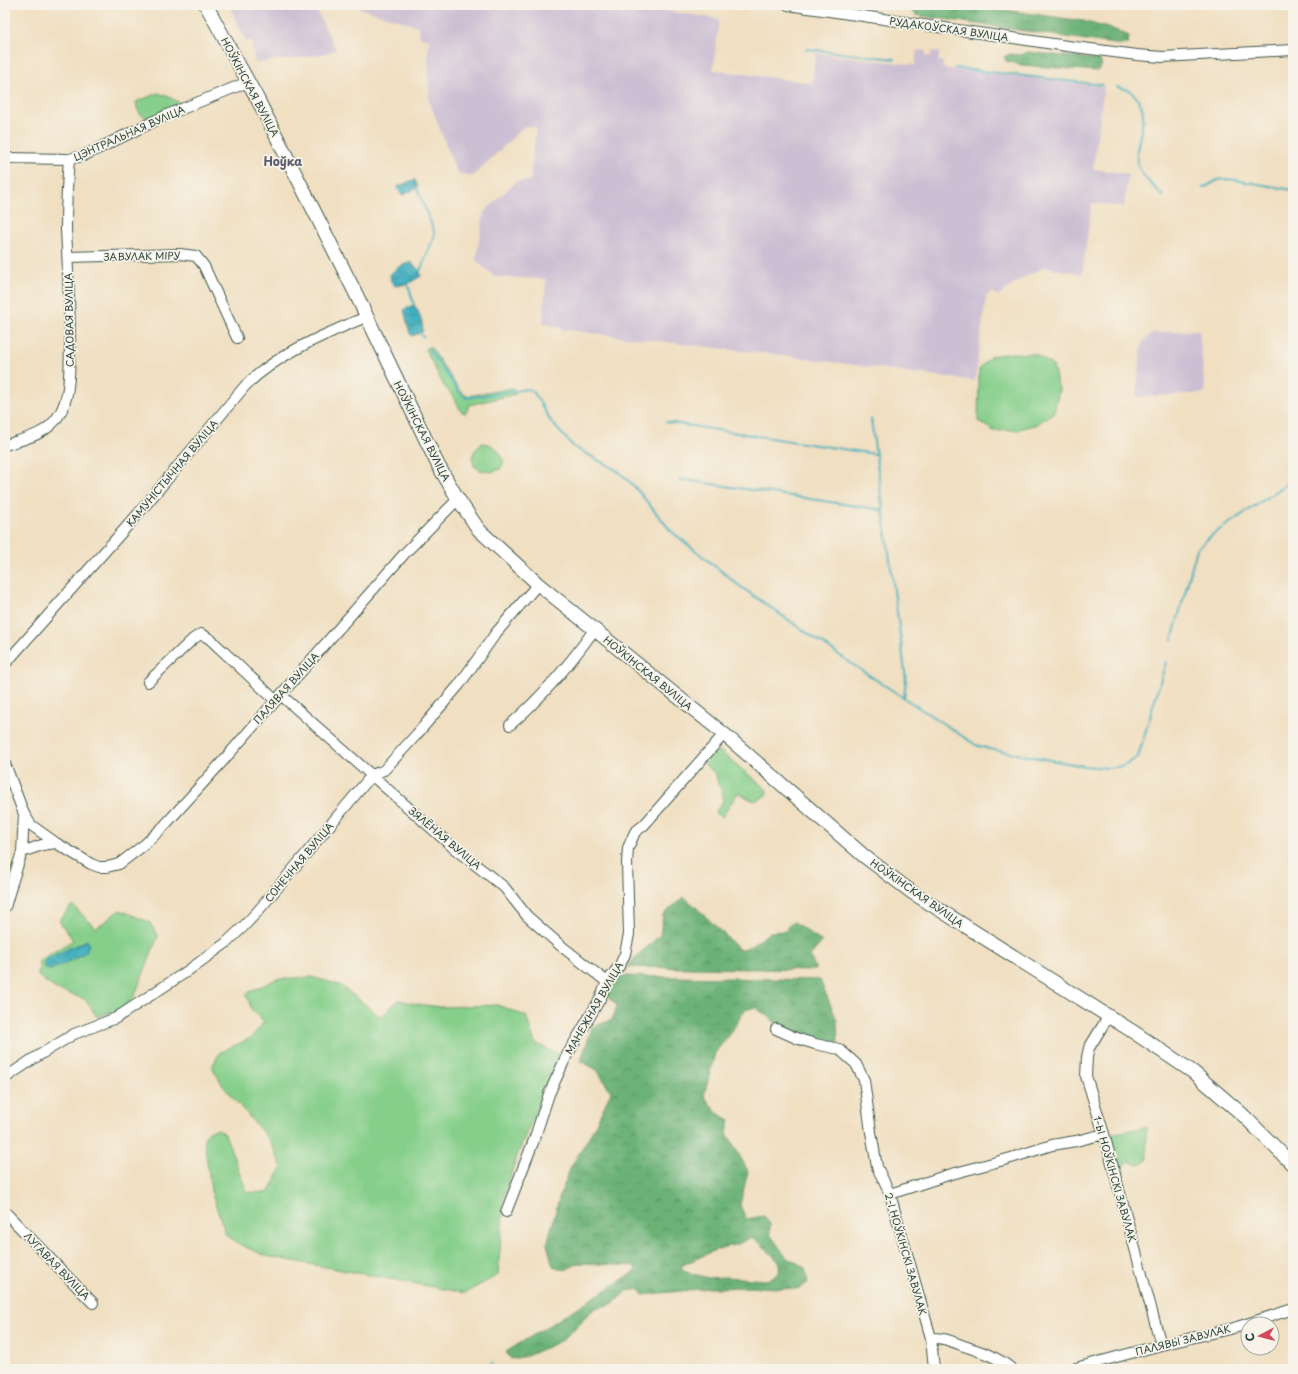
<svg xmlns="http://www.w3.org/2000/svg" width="1298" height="1374" font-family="'Playpen Sans',sans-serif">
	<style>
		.industrial { fill: #ccbed3 }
		.green { fill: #86cf8b; stroke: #528660 }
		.forest { fill: url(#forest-crowns); stroke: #467856; fill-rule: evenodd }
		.water { fill: url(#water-waves); stroke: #307679 }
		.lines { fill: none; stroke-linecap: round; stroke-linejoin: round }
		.stream { stroke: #41afbe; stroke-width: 2 }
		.minor-casing { stroke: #3e5549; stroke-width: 12 }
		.major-casing { stroke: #3e5549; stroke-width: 15 }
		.minor { stroke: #fff; stroke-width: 10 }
		.major { stroke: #fff; stroke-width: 13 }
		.labels { text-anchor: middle; stroke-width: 3.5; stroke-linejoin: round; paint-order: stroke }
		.street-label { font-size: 10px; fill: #1f3d34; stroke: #f7f3e8 }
		.quarter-label { font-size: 12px; font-weight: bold; fill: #5b5d6e; stroke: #f7f3e8 }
	</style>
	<defs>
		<pattern id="forest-crowns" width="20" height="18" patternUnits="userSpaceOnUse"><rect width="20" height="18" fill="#6cb277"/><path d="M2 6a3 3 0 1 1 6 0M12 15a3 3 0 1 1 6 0" fill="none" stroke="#589262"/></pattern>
		<pattern id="water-waves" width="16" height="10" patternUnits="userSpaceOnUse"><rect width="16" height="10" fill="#41afbe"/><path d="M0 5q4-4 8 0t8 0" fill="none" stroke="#36909b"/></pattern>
	</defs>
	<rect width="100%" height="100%" fill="#f7f3e8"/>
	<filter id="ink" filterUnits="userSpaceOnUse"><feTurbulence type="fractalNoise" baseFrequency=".025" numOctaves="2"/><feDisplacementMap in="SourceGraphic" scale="8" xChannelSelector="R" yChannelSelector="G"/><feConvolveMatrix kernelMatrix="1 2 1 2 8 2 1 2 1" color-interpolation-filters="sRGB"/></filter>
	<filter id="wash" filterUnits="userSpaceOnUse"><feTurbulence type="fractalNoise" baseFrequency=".012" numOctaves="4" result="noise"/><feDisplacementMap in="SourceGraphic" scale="16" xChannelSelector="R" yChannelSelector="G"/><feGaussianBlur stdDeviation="0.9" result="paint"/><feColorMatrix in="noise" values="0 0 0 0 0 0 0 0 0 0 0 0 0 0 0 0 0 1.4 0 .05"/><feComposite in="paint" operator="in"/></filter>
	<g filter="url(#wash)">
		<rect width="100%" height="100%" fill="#f0dfc1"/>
		<path class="industrial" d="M229 5H314L336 50 314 56 255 63 252 40 246 42Z
			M350 5H617L619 15 628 7 633 6 719 19 713 70 812 83 816 53 915 65 917 50 926 51 925 56H931L932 51 940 52 938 61 943 62V68L1104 87 1093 169 1128 174 1124 207 1092 203 1082 274 1045 267 1022 278 1001 294 996 295 993 292 986 296 975 381 803 358 566 330 543 323 546 279 495 277 476 260 484 212 517 181H530L536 127 525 126 473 176 457 173 429 101 428 45 431 40 419 36 418 26Z
			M1199 330 1205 393 1136 397 1142 342 1153 333Z"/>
		<path class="green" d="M158 93 167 96 180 103 178 107C163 113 139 129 136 102Z
			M430 346 460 391 467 396 513 388 516 394 469 405 466 413 462 412 451 394 444 386 425 349Z
			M1011 353 1036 354 1053 366 1059 390 1054 412 1037 424 1017 430 994 431 978 421 979 369 991 356Z
			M482 443C496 444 498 450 504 462L500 469 492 472 480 470 474 466 472 457 475 450Z
			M720 751 767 790 766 796 754 801 738 793 722 817 715 813 723 801 722 789 718 785 716 774 705 765 711 754Z
			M72 905 96 928 120 910 149 922 158 936 135 995 126 1007 97 1017 85 999 56 989 38 976 39 961 73 940 59 921Z
			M312 977 340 985 381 1017 398 1000 417 1004 441 1007 497 1005 526 1016 535 1043 564 1057 543 1094 517 1156 504 1196 498 1275 465 1293 266 1256 241 1245 226 1235 211 1191 204 1138 209 1131 218 1129 225 1134 247 1192 268 1193 282 1168 270 1141 223 1086 212 1067 220 1052 251 1038 264 1022 252 1010 246 994 276 979Z
			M1146 1127 1147 1159 1139 1165 1134 1164 1130 1161 1123 1165V1173H1118L1112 1145 1111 1134Z"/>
		<path class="forest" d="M915 5H969L1083 21 1118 31 1129 36 1128 44 1121 45 916 15 912 11V7Z
			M1028 52 1100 60 1102 66 1097 71 1022 65 1006 61 1004 57 1010 54 1019 55Z
			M684 897 696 907 740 950 751 946 770 932 786 931 788 925 794 922 822 942 810 956 816 970 628 967 636 957 660 935 663 915Z
			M620 976 820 980 837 1020 838 1045 785 1030 755 1007 745 1010 733 1029 715 1053 704 1096 717 1113 730 1120 727 1133 748 1171 740 1205 746 1219 764 1216 770 1224V1234L786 1257 805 1267 808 1283 797 1289 758 1287 709 1288 643 1295 639 1289 627 1291 612 1304 595 1308 563 1340 527 1356 511 1359 506 1352 636 1271 635 1266 579 1263 565 1270 553 1266 547 1244 560 1195 571 1167 593 1130 611 1092 597 1070 581 1061 592 1027 612 1020 617 1006 606 994ZM750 1238 759 1242 780 1263 779 1273 767 1280 725 1277 708 1278 683 1271 681 1266 715 1250 738 1244Z"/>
		<path class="water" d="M413 180H415L418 187 417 188 404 195 401 194 398 188 399 186Z
			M411 262 420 271 421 276 408 284 395 286 391 282 390 275C395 268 403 265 411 262Z
			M414 305C419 311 423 322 423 331L420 333 412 336 410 334 404 310 406 308Z
			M87 940 89 944 86 952 76 958 50 970 46 969 43 965 46 959Z"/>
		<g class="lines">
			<path class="stream" d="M806 49 895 59
				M955 68 1102 85
				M1117 87C1127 89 1133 91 1139 101 1151 121 1132 144 1138 165 1142 177 1154 187 1163 196
				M417 188 434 231V237L420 271
				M1203 188 1218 180 1229 179 1293 190
				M408 284 414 305
				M420 333 423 337
				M429 349 459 392 467 398 528 389 533 391 552 423 574 447 618 471 634 486 671 531 741 587 855 666 976 745 989 749 1084 766 1107 768 1124 766 1138 757 1166 662
				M871 419 906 679 904 698
				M666 422 875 454
				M679 479 883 510
				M1172 640 1197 549 1212 535 1293 480
				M484 1369 493 1363"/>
		</g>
	</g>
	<g filter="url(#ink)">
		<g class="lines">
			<defs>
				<path id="minor" d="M788 5 1067 46 1137 55 1162 57 1293 50
					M5 158 69 159 83 156 167 115 248 82
					M68 257 180 254 196 256 204 266 237 338
					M5 445C25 439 48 434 59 415 71 396 69 369 70 347 70 308 68 268 66 229 66 206 67 183 69 159
					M5 664 138 514 245 386C277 354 325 334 366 317
					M148 682 193 639 201 634 210 639 275 700
					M281 695 455 849 504 887 527 916 560 945 607 982
					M510 725C542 697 570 664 594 630
					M5 764 24 814 31 825 56 843 91 864 99 867H107L119 864 144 845 164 826 222 762 405 553 458 499
					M22 852 24 814
					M5 889 12 883 22 852 42 845 56 843
					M5 907 12 883
					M1108 1017 1089 1048 1087 1057 1086 1076 1104 1134 1161 1345
					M776 1029 796 1038 815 1044 839 1049 856 1064 864 1080 871 1132 877 1167 890 1194 931 1338 934 1369
					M5 1078 33 1059 74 1034 116 1018 186 972 226 943 244 926 258 911 372 775 384 770 417 734 459 685 496 633 538 584
					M890 1194 948 1175 1011 1158 1052 1145 1076 1141 1104 1134
					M5 1212 93 1303
					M506 1212 534 1140 549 1094 566 1057 600 999 607 982 620 965 625 954 629 934 627 863 628 848 635 832 644 825 724 734
					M931 1338C943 1337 953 1342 964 1346 982 1352 998 1357 1012 1369
					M1072 1369 1161 1345 1234 1328 1293 1309"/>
				<path id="major" d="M206 5 257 98 355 292 438 465 458 499 479 530 538 584 724 734 864 856 913 893 1132 1031 1193 1072 1243 1115 1293 1165"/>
			</defs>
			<use href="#minor" class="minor-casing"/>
			<use href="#major" class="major-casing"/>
			<use href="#minor" class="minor"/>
			<use href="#major" class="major"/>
		</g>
	</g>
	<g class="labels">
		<g class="street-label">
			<text transform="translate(949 29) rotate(8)" y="4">РУДАКОЎСКАЯ ВУЛІЦА</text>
			<text transform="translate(250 87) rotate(62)" y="4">НОЎКІНСКАЯ ВУЛІЦА</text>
			<text transform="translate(129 133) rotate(-24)" y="4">ЦЭНТРАЛЬНАЯ ВУЛІЦА</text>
			<text transform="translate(142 256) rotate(-1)" y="4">ЗАВУЛАК МІРУ</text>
			<text transform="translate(69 320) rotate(-91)" y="4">САДОВАЯ ВУЛІЦА</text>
			<text transform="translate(422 431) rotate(63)" y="4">НОЎКІНСКАЯ ВУЛІЦА</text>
			<text transform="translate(172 473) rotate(-50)" y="4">КАМУНІСТЫЧНАЯ ВУЛІЦА</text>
			<text transform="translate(648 673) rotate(39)" y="4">НОЎКІНСКАЯ ВУЛІЦА</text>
			<text transform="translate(286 688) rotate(-48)" y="4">ПАЛЯВАЯ ВУЛІЦА</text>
			<text transform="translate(445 838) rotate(40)" y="4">ЗЯЛЁНАЯ ВУЛІЦА</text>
			<text transform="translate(299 862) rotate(-50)" y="4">СОНЕЧНАЯ ВУЛІЦА</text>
			<text transform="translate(917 893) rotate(35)" y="4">НОЎКІНСКАЯ ВУЛІЦА</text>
			<text transform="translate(594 1008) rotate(-60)" y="4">МАНЕЖНАЯ ВУЛІЦА</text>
			<text transform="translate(1115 1179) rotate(74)" y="4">1-Ы НОЎКІНСКІ ЗАВУЛАК</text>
			<text transform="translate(906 1254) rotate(74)" y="4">2-І НОЎКІНСКІ ЗАВУЛАК</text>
			<text transform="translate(57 1266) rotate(46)" y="4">ЛУГАВАЯ ВУЛІЦА</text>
			<text transform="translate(1183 1340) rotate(-14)" y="4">ПАЛЯВЫ ЗАВУЛАК</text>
		</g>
		<g class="quarter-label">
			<text x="283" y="166">Ноўка</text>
		</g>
	</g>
	<rect width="1298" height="1374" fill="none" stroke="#f7f3e8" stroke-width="20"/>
	<g transform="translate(1260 1336) rotate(263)"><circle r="19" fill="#f7f3e8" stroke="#a1aaa0"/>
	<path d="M0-3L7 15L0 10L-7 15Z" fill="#d1495b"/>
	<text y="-6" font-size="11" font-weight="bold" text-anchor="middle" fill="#1f3d34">С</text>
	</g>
</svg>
